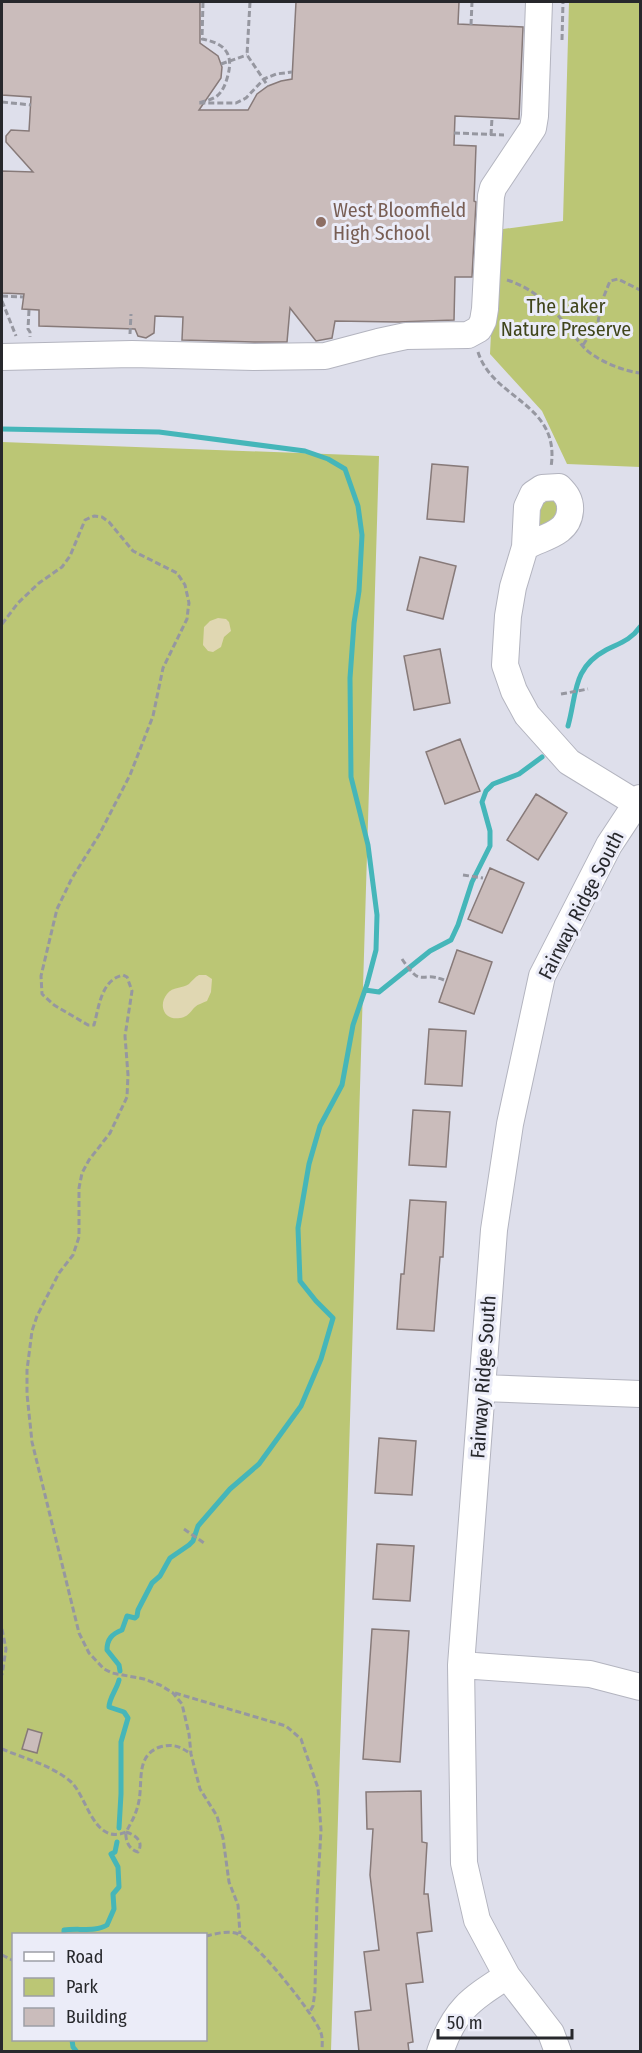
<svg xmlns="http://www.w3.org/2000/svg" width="642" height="2053" font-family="'Fira Sans Condensed',sans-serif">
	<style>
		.green { fill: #bbc675; fill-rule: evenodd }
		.sand { fill: #e0d7b2 }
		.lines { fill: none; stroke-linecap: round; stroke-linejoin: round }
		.stream { stroke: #45b6b9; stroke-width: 5 }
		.building { fill: #cabcbb; stroke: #877a79; stroke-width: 1.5 }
		.minor-casing { stroke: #b3b4bf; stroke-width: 28 }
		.path { stroke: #9697a0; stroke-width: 3; stroke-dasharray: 6 3; stroke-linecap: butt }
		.minor { stroke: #fff; stroke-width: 26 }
		.education-dot { fill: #8d6e63; stroke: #ebecf8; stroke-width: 2 }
		.labels { text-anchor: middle; stroke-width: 6; stroke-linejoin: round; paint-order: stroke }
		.education-label { font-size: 20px; fill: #785e54; stroke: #ebecf8; text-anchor: start }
		.park-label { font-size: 20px; fill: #40451b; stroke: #ebecf8 }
		.street-label { font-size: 20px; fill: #27282c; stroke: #ebecf8 }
	</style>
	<rect width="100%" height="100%" fill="#dedfeb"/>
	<path class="green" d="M569 2H640V467L567 464 542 411 490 354 496 230 563 221Z
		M2 442 379 456 331 2051H2ZM14 1934H206V2040H14Z
		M557 499 563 517 541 526 537 523 538 500Z"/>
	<path class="sand" d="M218 618 226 619 229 622 231 631 224 637 221 647 213 652 208 651 203 645 204 627 210 621Z
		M199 975H206L212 979 211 992 207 1001C203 1003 198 1004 195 1007 190 1012 188 1017 180 1018 164 1021 158 1005 167 994 173 986 182 989 189 984 192 981 195 977 199 975Z"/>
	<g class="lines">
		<path class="stream" d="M2 429 159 432 305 451 328 459 345 469 358 506 362 535 359 591 354 623 350 678 351 777 368 845 377 915 376 950 367 984 353 1025 342 1085 320 1126 309 1164 298 1228 300 1281 316 1301 333 1318 321 1359 301 1406 259 1464 230 1489 198 1526 193 1541 189 1545 170 1558 160 1576 152 1583 138 1610 137 1616 135 1618 127 1616 122 1630C112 1634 107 1639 107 1650L119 1665 120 1671
			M568 726C577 694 572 668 606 650 620 643 631 640 640 627
			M365 990 379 992 430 951 451 940 458 925 472 882 490 846V831L482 802 486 791 493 784 519 774 542 757
			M119 1828 121 1794V1742L128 1718 124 1712 109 1707C109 1698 117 1689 119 1680
			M64 1934V1930C78 1928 96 1932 107 1925L114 1909 113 1894 119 1887 118 1867 111 1854 115 1852 117 1842
			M72 2040 73 2047 77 2052"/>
	</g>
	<path class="building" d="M2 2H200V43L218 56 222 67 221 78 199 110H248L257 94 268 86 281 81 292 79 296 2H459L458 24 523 27 519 119 455 116 454 145 476 146 474 201 476 202 472 277H455L454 320 398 322 335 321 332 338 316 341 290 308 287 342H254L182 340 183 317 155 316 154 333 146 338 138 336 135 329 39 326V310L22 309 24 294 2 293V171L33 172 6 142V136L11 130 29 131 31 97 2 95Z
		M432 464 468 467 464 522 427 519Z
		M420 557 456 566 443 619 407 610Z
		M440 649 450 703 414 710 404 656Z
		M460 739 480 791 445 804 426 752Z
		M536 794 567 813 538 860 507 840Z
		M490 868 524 883 502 933 468 919Z
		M457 950 492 962 474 1014 439 1002Z
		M429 1029 466 1031 462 1086 425 1084Z
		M413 1110 450 1112 446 1167 409 1165Z
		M410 1200 446 1202 443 1257H440L434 1331 397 1329 401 1274H404Z
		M379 1438 416 1441 412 1495 375 1493Z
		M377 1544 414 1546 410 1601 373 1599Z
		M372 1629 409 1631 400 1762 363 1759Z
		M28 1729 42 1733 37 1753 22 1749Z
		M421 1791 422 1842 427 1843 424 1894H428L432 1931 417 1933 423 1982 406 1984 413 2042 408 2043 409 2052H359L355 2012 371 2010 364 1952 379 1950 370 1875 373 1829H367L366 1792Z"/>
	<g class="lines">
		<defs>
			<path id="minor" d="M2 357 132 354 254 357 325 356 378 342 406 336 468 335 479 329 483 321 485 309 491 196 493 188 533 128 535 116 539 2
				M525 547C541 537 568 535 570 511 571 500 566 494 559 487L542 488 533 494 527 507 525 547 513 587 508 616 505 665 514 691 527 715 569 762 636 803
				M482 1388 640 1394
				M461 1665 590 1674 640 1687
				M507 1976 477 1920 464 1863 461 1665 494 1230 510 1124 542 976 609 845 640 798
				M440 2052C455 2009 470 2000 507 1976L551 2033 558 2052"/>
		</defs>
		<use href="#minor" class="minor-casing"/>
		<path class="path" d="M203 2 202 39C223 43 234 52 228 75 226 83 223 91 217 96 212 100 204 101 198 103H236L246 98 264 79 276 74 292 72
			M250 2 247 55 268 86
			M471 25 472 2
			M562 40 563 2
			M221 64 247 55
			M2 102 31 105
			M454 133 504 135
			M491 135 492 118
			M507 280C533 288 552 306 568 328 576 337 583 349 593 355 606 364 625 371 640 373
			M2 296 23 297
			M2 301 16 336
			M29 310 28 329 30 332V337
			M130 334 131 314
			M583 345 598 322 602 301 610 281 618 279 640 290
			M478 352C493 400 561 403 551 467
			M2 624 18 603 39 583 62 567 70 556 85 520 94 516 102 517 109 522 133 551 177 573 185 585 189 603 188 610 187 619 163 668 153 716 130 775 99 835 72 878 57 909 41 976 42 994 54 1005 88 1025H94C99 1007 101 980 123 975L127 977 132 991 125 1036 128 1075 127 1097 110 1133 89 1160 82 1173 79 1188V1237L73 1255 59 1273 37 1316 32 1331 27 1370V1394L32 1442 79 1633 89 1653 104 1669 112 1673 144 1679 160 1685 173 1693 182 1704 189 1734 191 1754 200 1789 217 1816 223 1838 229 1882 238 1905 240 1934
			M561 694 588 689
			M463 875 483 878
			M402 959C423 990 419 970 444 980
			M184 1529 204 1543
			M2 1629 6 1649 2 1675
			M175 1693 286 1726 301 1739 318 1788 321 1830 317 1900 315 1991 313 2006 309 2013
			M2 1749C23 1758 51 1765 70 1781 87 1795 93 1846 126 1832 131 1823 136 1814 138 1805 144 1784 134 1756 160 1747 173 1743 181 1747 191 1754
			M126 1832C136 1835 144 1842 138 1852 129 1850 125 1840 126 1832Z
			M206 1936C215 1934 228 1930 238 1934 255 1940 315 2015 321 2033 323 2039 322 2046 322 2052
			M2 1955 14 1961"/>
		<use href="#minor" class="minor"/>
	</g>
	<circle class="education-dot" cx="321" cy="222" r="6"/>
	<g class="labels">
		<g class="education-label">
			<text x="333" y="217">West Bloomfield<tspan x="333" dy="23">High School</tspan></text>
		</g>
		<g class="park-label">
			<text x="566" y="313">The Laker<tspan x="566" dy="23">Nature Preserve</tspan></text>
		</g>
		<g class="street-label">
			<text transform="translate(581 905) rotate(-63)" y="7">Fairway Ridge South</text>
			<text transform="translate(483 1377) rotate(-86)" y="7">Fairway Ridge South</text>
		</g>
	</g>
	<rect width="642" height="2053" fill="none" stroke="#27282c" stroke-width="6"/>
	<rect x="12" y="1933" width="195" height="108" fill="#ebecf8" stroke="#9d9ea6" stroke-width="1.5"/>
	<rect x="24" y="1952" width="30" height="9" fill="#ffffff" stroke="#9d9ea6" stroke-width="1.5"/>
	<text x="66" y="1963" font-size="18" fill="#27282c">Road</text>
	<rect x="24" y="1978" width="30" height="18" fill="#bbc675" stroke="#9d9ea6" stroke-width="1.5"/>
	<text x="66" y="1993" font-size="18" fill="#27282c">Park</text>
	<rect x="24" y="2008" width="30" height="18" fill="#cabcbb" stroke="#9d9ea6" stroke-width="1.5"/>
	<text x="66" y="2023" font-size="18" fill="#27282c">Building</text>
	<path d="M438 2029v9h134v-9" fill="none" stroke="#27282c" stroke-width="3"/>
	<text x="447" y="2029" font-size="18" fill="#27282c" stroke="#ebecf8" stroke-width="4.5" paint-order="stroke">50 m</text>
</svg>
